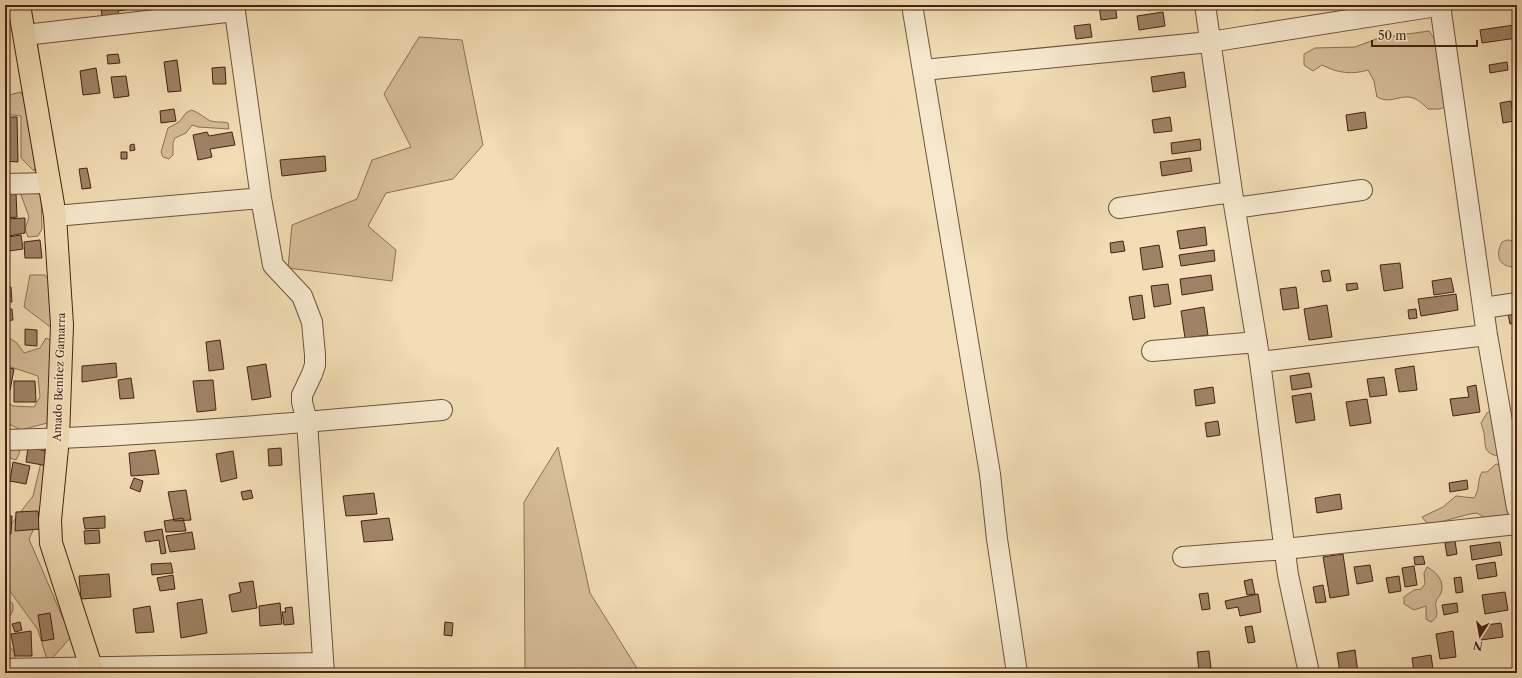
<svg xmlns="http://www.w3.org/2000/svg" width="1522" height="678" font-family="'Libre Caslon Text',serif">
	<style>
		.green { fill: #d5bd98; stroke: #8d7055 }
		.building { fill: #9f8366; stroke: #452212 }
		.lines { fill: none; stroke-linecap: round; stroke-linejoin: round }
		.minor-casing { stroke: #70513a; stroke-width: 22 }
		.major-casing { stroke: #452212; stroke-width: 24 }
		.minor { stroke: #f7e9ce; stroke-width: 20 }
		.major { stroke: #f2ddb4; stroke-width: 22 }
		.labels { text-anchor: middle; stroke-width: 3; stroke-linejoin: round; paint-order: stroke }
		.street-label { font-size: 11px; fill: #452212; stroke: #f7e9ce }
	</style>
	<rect width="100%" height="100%" fill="#f2ddb4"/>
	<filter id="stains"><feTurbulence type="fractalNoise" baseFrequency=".005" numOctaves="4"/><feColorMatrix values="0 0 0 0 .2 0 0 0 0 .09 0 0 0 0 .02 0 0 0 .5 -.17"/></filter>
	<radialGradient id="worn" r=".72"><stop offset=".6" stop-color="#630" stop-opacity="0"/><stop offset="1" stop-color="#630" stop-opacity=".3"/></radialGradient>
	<path class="green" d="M1429 31 1436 41 1445 107 1440 109H1428C1423 104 1417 98 1409 97 1397 96 1390 104 1377 97L1374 81 1368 70C1351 75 1338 73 1322 65L1313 71 1304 65V54L1315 48 1355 47 1379 38Z
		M419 37 462 40 483 145 453 179 386 193 368 226 396 250 392 281 288 268 292 225 357 199 372 160 411 147 384 94Z
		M21 92 27 105 28 126 37 141 39 158 34 171 21 158V116L5 114V96Z
		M191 110C199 112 207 120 211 121 217 123 222 121 228 123L229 129 198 127 192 125 186 133 175 138 173 143V155L169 159 163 157 161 152 168 128 179 122 186 113Z
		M20 192H41L42 229 38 236 28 237 25 229 29 217Z
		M1507 240 1517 241V267C1500 268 1494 257 1502 242Z
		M30 275H45L52 284 53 329 24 307Z
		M5 335 17 343 24 353 40 348 46 338 56 343 51 422 21 430 5 422V400L13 406 34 407 40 397 38 376 5 365Z
		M1492 410 1498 456C1482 453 1486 444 1484 433 1483 429 1482 426 1481 423L1487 413Z
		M558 447 590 593 640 673H525L524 502Z
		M20 448 19 454 16 460 5 456V449Z
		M42 458 52 490 29 539 71 637 48 663 38 630 7 587 5 575V532L33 496Z
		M1496 464 1501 465 1510 515 1506 519H1487L1477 513 1470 514 1432 524 1426 522 1422 517 1443 507 1456 496 1474 498C1480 490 1477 480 1482 472H1487Z
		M1427 567C1437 572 1445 582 1441 593 1440 596 1436 599 1436 602 1434 609 1442 615 1431 622L1426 619V606L1414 610 1404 604V597L1414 590 1421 589 1425 584 1424 573Z
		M5 599 9 600 13 604V610L10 616 5 614Z
		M5 643C12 649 17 651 14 661L5 663Z"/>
	<path class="building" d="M101 5H136L137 8 118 11 119 18 102 19Z
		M1099 5H1115L1117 18 1101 20Z
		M1148 5H1181L1148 10Z
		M1254 5H1266V9L1255 10Z
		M1163 12 1165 26 1139 30 1137 16Z
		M1090 24 1092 37 1076 39 1074 26Z
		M1514 25 1517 38 1482 43 1480 30Z
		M118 54 120 63 108 64 107 55Z
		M177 60 181 91 168 92 164 62Z
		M1507 62 1508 70 1490 73 1489 65Z
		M225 67 226 84H213L212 68Z
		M96 68 100 93 83 95 80 71Z
		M1184 72 1186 87 1153 92 1151 77Z
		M126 76 129 96 114 98 111 77Z
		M1511 101 1514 121 1503 123 1500 103Z
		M174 109 176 121 161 123 160 111Z
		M1365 112 1367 128 1348 131 1346 115Z
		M5 117H17L18 162 5 161Z
		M1170 117 1172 131 1154 133 1152 120Z
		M207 132 209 136 232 132 235 145 210 149 212 157 198 160 193 135Z
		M1200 139 1201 150 1172 154 1171 143Z
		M134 144 135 150 130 151V145Z
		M121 152H127V159H121Z
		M325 156 326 171 282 176 280 160Z
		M1190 158 1192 171 1162 176 1160 162Z
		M87 168 91 188 82 189 79 169Z
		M16 193 17 217 6 218 5 194Z
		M1513 206H1517V236Z
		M25 218V233L9 236 6 219Z
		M1205 227 1207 245 1180 249 1177 231Z
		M5 232 7 260 5 261Z
		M21 235 23 249 9 251 8 237Z
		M40 240 42 258H25L24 242Z
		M1123 241 1125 251 1111 253 1110 243Z
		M1159 245 1163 267 1143 270 1140 248Z
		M1214 250 1215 261 1181 266 1179 255Z
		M1400 263 1403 288 1384 291 1380 265Z
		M5 267 7 284H5Z
		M1329 270 1331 281 1323 282 1321 271Z
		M1211 275 1213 290 1182 295 1180 279Z
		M1451 278 1454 292 1434 295 1432 281Z
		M1357 283 1358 289 1347 291 1346 284Z
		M1168 284 1171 304 1154 307 1151 286Z
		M11 287 12 302H5V288Z
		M1296 287 1299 308 1283 310 1280 289Z
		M1456 294 1458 310 1421 316 1418 299Z
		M1142 295 1145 318 1133 320 1129 297Z
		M1327 305 1332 337 1309 340 1304 309Z
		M1517 306V323L1510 324 1507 308Z
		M1204 307 1208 335 1185 338 1181 311Z
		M5 309H12L13 320 5 321Z
		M1416 309 1417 318 1409 319 1408 310Z
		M25 329 37 330V346L25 345Z
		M1517 336V356H1515L1512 337Z
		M220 340 224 369 209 371 206 342Z
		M116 363 117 377 82 382V366Z
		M266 364 271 397 252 400 247 367Z
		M1414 366 1417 390 1399 392 1395 369Z
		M5 367 14 369 10 391 5 390Z
		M1309 373 1312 387 1292 390 1290 376Z
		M1384 377 1387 395 1370 397 1367 379Z
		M131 378 134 398 120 399 118 380Z
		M213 380 216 410 197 412 193 381Z
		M14 381H35L36 402H14Z
		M1476 385 1480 412 1453 416 1450 399 1469 397 1467 387Z
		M1213 387 1215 403 1196 406 1194 390Z
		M1311 393 1315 420 1296 423 1292 396Z
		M1367 399 1371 423 1350 426 1346 402Z
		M1218 421 1220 435 1207 437 1205 423Z
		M28 447 51 452 48 466 26 462Z
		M281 448 282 465 269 466 268 449Z
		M155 450 159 474 131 476 129 453Z
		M233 451 237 478 221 482 216 454Z
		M13 462 30 466 26 484 10 481Z
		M134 478 143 481 140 492 130 488Z
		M1467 480 1468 489 1450 492 1449 483Z
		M186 490 191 520 174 521 168 492Z
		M251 490 253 498 243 500 241 492Z
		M374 493 377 514 346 516 343 496Z
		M1340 494 1342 509 1317 513 1315 498Z
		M38 511 40 529 15 531 16 512Z
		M5 516H12L11 534H5Z
		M105 516V528L85 529 83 518Z
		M183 518 186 531 166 532 164 521Z
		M389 518 393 540 364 542 361 521Z
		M162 529 166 553 161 554 159 540 146 542 144 532Z
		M99 530 100 543 85 544 84 531Z
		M192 532 195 549 170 552 166 536Z
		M1455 541 1457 554 1447 556 1445 543Z
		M1500 542 1502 555 1472 560 1470 546Z
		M1343 554 1349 595 1330 598 1323 557Z
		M1423 556 1425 564 1415 565 1414 557Z
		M1495 562 1497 576 1478 579 1476 565Z
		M171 563 173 573 152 575 151 564Z
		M1370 565 1373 581 1357 584 1354 567Z
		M1414 566 1417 585 1405 587 1402 568Z
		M109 574 111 597 81 599 79 576Z
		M173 575 175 589 160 591 157 578Z
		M1399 576 1401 591 1389 593 1386 578Z
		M1461 577 1463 592 1456 593 1454 578Z
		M1252 579 1255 594 1247 595 1244 581Z
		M253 581 257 608 232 612 229 595 241 592 239 583Z
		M1323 585 1326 602 1316 603 1313 587Z
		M1505 592 1508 610 1485 614 1482 595Z
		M1208 593 1210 609 1202 610 1199 594Z
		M1258 594 1261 612 1240 616 1238 607 1227 609 1225 601Z
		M202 599 207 633 181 638 177 603Z
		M280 603 282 624 260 626 259 606Z
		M1457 603 1458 612 1444 615 1442 605Z
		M150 606 154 632 136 633 133 609Z
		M292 607 294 624 284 625 282 612H286L285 608Z
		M50 613 54 639 42 641 38 615Z
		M5 622H6L7 637H5Z
		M20 622 22 630 15 632 12 624Z
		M445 622 453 623 452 636 444 635Z
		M1501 623 1503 637 1481 640 1478 626Z
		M1252 626 1255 642 1248 643 1245 627Z
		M31 631 32 656H15L11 634Z
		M1453 631 1456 657 1440 659 1436 634Z
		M1355 650 1358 673H1340L1337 653Z
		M1209 651 1211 668 1199 670 1197 652Z
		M1431 655 1433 669 1414 672 1412 658Z"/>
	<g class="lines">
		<defs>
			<path id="minor" d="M234 5 261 198 273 265 302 296 312 322 315 355V365L312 374 302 395V402L307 422 324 673
				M912 5 990 474 997 539 1017 673
				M1205 5 1232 192 1260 362 1288 575 1309 673
				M1440 5 1487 335 1517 508
				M25 35 235 11
				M923 70 1210 42 1443 5
				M5 184 50 183
				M1119 208 1232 192
				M1235 208 1362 190
				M55 216 261 198
				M1484 308 1517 303
				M1152 351 1257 342
				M1260 362 1487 335
				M5 440C151 436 297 423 442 410
				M1183 557 1285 549 1517 524
				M5 669 322 663"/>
			<path id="major" d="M19 5 55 216 62 325 58 438 50 520 51 543 93 673"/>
		</defs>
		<use href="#minor" class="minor-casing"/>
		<use href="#major" class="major-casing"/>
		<use href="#minor" class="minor"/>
		<use href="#major" class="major"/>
	</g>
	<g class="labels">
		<g class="street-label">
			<text transform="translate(59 377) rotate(-88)" y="4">Amado Benítez Gamarra</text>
		</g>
	</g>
	<rect width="1522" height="678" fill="none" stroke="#f2ddb4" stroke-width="20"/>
	<rect x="6" y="6" width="1510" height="666" fill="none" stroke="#452212" stroke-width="2"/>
	<rect x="10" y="10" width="1502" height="658" fill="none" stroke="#452212"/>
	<g transform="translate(1480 636) rotate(191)" stroke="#f7e9ce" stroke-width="3" paint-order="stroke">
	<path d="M0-3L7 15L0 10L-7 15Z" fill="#452212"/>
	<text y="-6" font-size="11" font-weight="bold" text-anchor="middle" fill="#452212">N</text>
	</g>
	<path d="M1372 40v6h105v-6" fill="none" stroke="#452212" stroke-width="2"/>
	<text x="1378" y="40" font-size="12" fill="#452212" stroke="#f7e9ce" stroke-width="3" paint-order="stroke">50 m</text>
	<rect width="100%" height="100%" filter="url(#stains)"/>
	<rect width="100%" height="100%" fill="url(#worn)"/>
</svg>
